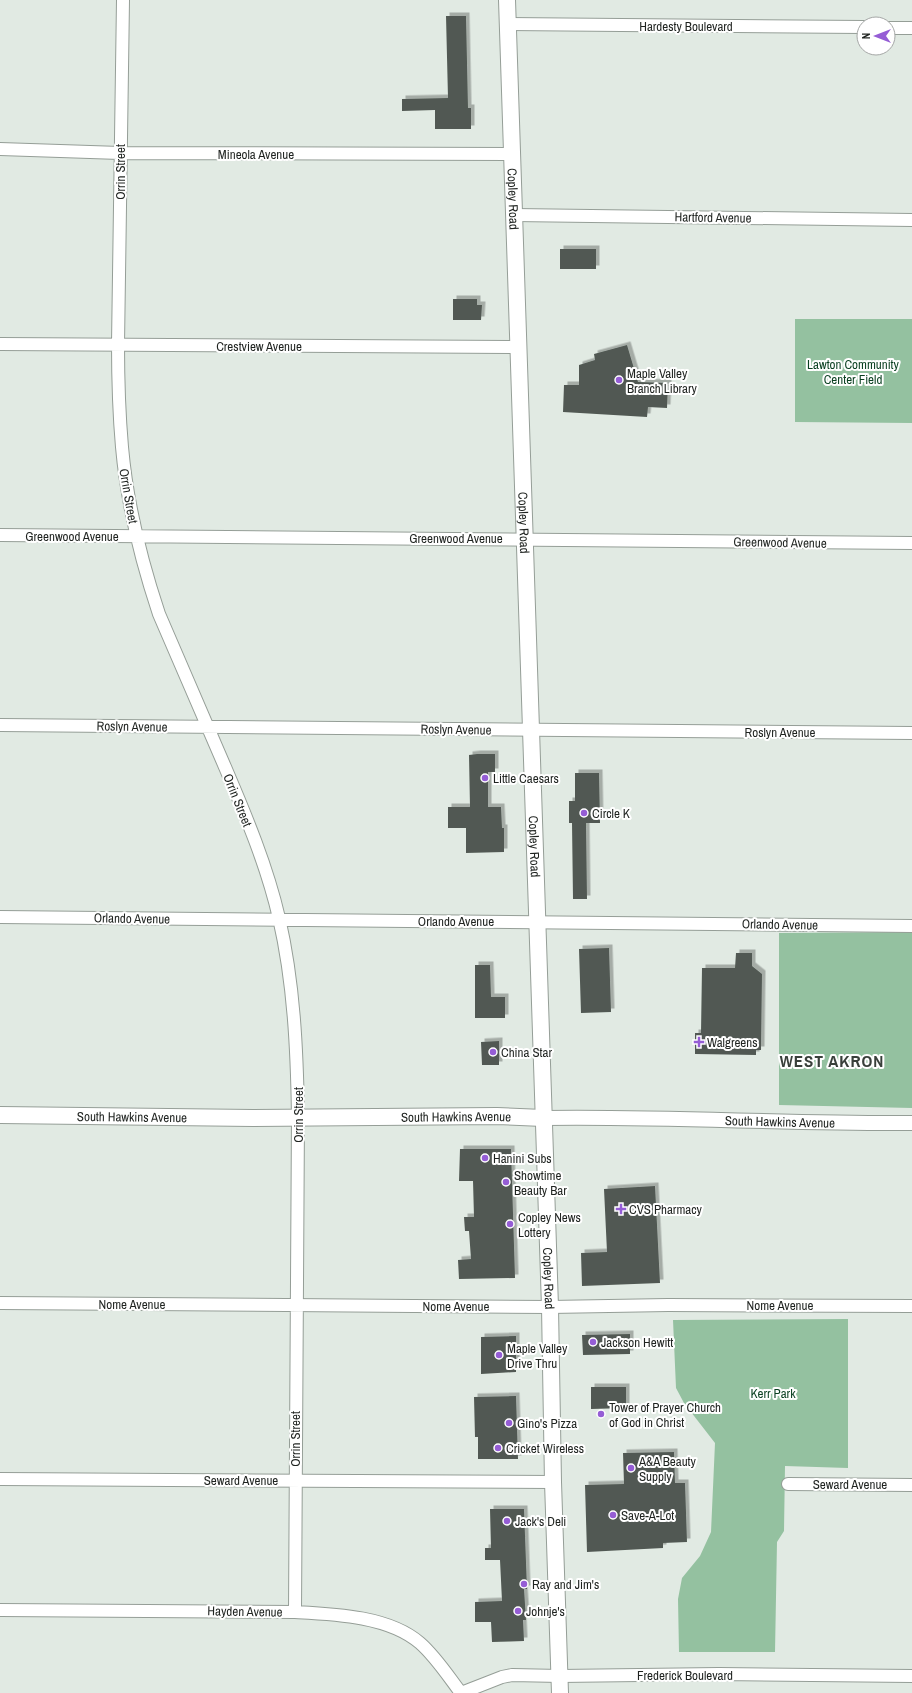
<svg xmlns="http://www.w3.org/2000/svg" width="912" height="1693" font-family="'Archivo Narrow',sans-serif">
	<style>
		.green { fill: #94c1a0 }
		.building { fill: #515953; filter: url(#shadow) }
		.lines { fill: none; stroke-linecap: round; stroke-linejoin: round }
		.minor-casing { stroke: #959e97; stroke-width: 14 }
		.tertiary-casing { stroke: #959e97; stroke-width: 16 }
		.secondary-casing { stroke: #959e97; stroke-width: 18 }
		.minor { stroke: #fff; stroke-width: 12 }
		.tertiary { stroke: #fff; stroke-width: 14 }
		.secondary { stroke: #fff; stroke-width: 16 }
		.poi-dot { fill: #955dd5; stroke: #fff; stroke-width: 1.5 }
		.labels { text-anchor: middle; stroke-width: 4; stroke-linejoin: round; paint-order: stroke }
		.street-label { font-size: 13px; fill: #1f2320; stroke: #fff }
		.park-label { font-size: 13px; fill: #093f20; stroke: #fff }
		.poi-label { font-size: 13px; fill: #1f2320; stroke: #fff; text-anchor: start }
		.district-label { font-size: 17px; font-weight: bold; letter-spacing: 1px; fill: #39403b; stroke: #fff }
	</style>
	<defs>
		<filter id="shadow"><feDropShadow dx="3.5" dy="-3.5" stdDeviation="0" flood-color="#0004"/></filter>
	</defs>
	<rect width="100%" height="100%" fill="#e1eae3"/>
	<path class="green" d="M795 319H912V423L795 422Z
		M912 932V1108L779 1105V933Z
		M848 1319V1468L785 1466 784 1531 777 1542 775 1652H679L678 1599 682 1578 700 1556 711 1532 715 1443 684 1403 676 1388 673 1320Z"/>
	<path class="building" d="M446 16H466L468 108H471V129H435V110L402 111V99L448 98Z
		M560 249H596V269H560Z
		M453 299H477V305H482L481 320H453Z
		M627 345 638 382 668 383 667 408 648 407 647 417 563 412 564 385H579V365L595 360 594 354Z
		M477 754H495V772H488V807H501L502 828H504V852L466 853V828H448V807H470L469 755Z
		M575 773H599L600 823H586L587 899H573L572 823H569V801H575Z
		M609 948 611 1012 581 1013 579 949Z
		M736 953H752V966L762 974 761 1050H756V1055L695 1054V1033H701L702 968H735Z
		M475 965H490L491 997H505V1018H475Z
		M499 1041V1065H482L481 1042Z
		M460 1149H511L515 1278 459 1279 458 1260 471 1259 469 1231H465L464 1217H474L473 1181H459Z
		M655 1186 660 1283 582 1286 581 1253 607 1252 604 1189Z
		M630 1334V1354L583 1355 582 1335Z
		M516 1336V1372L481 1374V1337Z
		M591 1387H626V1408L591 1409Z
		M516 1396 518 1459H478V1437H475L474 1397Z
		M674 1452 675 1483H685L687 1542 663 1543V1548L587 1552 585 1485 624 1484 623 1453Z
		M490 1509H524L527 1589H524L526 1620H523L524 1641 492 1642 491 1622H475V1602L502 1601 500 1560H485V1548H491Z"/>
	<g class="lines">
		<defs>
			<path id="minor" d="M123 0 118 344C118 378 119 413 122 447 127 504 141 560 159 614 181 665 203 716 225 767 246 816 267 866 279 918 294 983 297 1050 298 1117L295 1612
				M508 24 864 27
				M888 28H912
				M0 149 120 153 512 154
				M514 215 912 220
				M0 344 518 347
				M0 535 912 543
				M0 725 912 733
				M0 917 912 926
				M0 1303 550 1307 668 1305 912 1306
				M0 1479 553 1482
				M788 1484 912 1485
				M0 1610 295 1612C334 1614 389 1616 420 1643 436 1657 448 1676 461 1693
				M461 1693 502 1677 512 1675 560 1676 719 1674 912 1676"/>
			<g id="tertiary">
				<path id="s1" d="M543 1118C666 1116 789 1124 912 1123"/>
			</g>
			<g id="secondary">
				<path id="s2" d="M507 0 550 1307 553 1482 560 1693"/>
				<path id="s3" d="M0 1115 253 1118 497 1116 543 1118"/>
			</g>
		</defs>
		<use href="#minor" class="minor-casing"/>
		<use href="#tertiary" class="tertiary-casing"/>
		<use href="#secondary" class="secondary-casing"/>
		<use href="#minor" class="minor"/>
		<use href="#tertiary" class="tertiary"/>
		<use href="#secondary" class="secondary"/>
	</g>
	<g class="poi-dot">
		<circle cx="619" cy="380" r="4"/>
		<circle cx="485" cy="778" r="4"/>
		<circle cx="584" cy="813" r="4"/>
		<path d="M697 1036h4v4h4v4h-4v4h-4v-4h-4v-4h4z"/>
		<circle cx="493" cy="1052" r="4"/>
		<circle cx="485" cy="1158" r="4"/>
		<circle cx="506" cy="1182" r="4"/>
		<path d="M619 1203h4v4h4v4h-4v4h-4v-4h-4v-4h4z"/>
		<circle cx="510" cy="1224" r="4"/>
		<circle cx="593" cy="1342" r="4"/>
		<circle cx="499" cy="1355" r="4"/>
		<circle cx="601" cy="1414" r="4"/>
		<circle cx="509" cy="1423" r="4"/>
		<circle cx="498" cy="1448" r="4"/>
		<circle cx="631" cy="1468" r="4"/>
		<circle cx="613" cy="1515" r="4"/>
		<circle cx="507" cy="1521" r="4"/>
		<circle cx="524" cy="1584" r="4"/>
		<circle cx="518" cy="1611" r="4"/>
	</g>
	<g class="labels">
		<g class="street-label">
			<text x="686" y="31">Hardesty Boulevard</text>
			<text x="256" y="159">Mineola Avenue</text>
			<text transform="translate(120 172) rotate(-90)" y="5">Orrin Street</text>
			<text dy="5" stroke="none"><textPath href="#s2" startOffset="199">Copley Road</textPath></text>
			<text transform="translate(713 217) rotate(1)" y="5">Hartford Avenue</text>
			<text x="259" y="351">Crestview Avenue</text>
			<text transform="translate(129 496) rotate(80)" y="5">Orrin Street</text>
			<text dy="5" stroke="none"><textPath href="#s2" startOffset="523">Copley Road</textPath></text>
			<text x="72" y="541">Greenwood Avenue</text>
			<text x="456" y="543">Greenwood Avenue</text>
			<text transform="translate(780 542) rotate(1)" y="5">Greenwood Avenue</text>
			<text transform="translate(132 726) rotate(1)" y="5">Roslyn Avenue</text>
			<text transform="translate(456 729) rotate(1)" y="5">Roslyn Avenue</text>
			<text x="780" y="737">Roslyn Avenue</text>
			<text transform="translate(238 800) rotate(68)" y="5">Orrin Street</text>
			<text dy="5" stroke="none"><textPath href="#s2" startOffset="847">Copley Road</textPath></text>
			<text transform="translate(132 918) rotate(1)" y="5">Orlando Avenue</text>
			<text x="456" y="926">Orlando Avenue</text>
			<text transform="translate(780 924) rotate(1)" y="5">Orlando Avenue</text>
			<text transform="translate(298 1115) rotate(-90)" y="5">Orrin Street</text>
			<text dy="5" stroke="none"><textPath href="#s3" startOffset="132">South Hawkins Avenue</textPath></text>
			<text dy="5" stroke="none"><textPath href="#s3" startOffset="456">South Hawkins Avenue</textPath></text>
			<text dy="5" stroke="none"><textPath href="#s1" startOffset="237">South Hawkins Avenue</textPath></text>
			<text dy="5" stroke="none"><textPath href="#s2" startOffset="1279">Copley Road</textPath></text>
			<text x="132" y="1309">Nome Avenue</text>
			<text x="780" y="1310">Nome Avenue</text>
			<text x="456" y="1311">Nome Avenue</text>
			<text transform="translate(295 1439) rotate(-90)" y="5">Orrin Street</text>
			<text x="241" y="1485">Seward Avenue</text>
			<text x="850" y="1489">Seward Avenue</text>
			<text transform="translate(245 1611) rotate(1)" y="5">Hayden Avenue</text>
			<text x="685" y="1680">Frederick Boulevard</text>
		</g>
		<g class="park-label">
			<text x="853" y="369">Lawton Community<tspan x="853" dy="15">Center Field</tspan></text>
			<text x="773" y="1398">Kerr Park</text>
		</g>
		<g class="poi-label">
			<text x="627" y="378">Maple Valley<tspan x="627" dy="15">Branch Library</tspan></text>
			<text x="493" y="783">Little Caesars</text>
			<text x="592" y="818">Circle K</text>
			<text x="707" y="1047">Walgreens</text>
			<text x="501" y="1057">China Star</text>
			<text x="493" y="1163">Hanini Subs</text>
			<text x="514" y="1180">Showtime<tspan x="514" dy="15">Beauty Bar</tspan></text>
			<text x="629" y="1214">CVS Pharmacy</text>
			<text x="518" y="1222">Copley News<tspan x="518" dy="15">Lottery</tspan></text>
			<text x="601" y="1347">Jackson Hewitt</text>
			<text x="507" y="1353">Maple Valley<tspan x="507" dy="15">Drive Thru</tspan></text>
			<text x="609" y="1412">Tower of Prayer Church<tspan x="609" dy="15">of God in Christ</tspan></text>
			<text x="517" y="1428">Gino's Pizza</text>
			<text x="506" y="1453">Cricket Wireless</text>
			<text x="639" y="1466">A&amp;A Beauty<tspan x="639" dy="15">Supply</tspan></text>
			<text x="621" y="1520">Save-A-Lot</text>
			<text x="515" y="1526">Jack's Deli</text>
			<text x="532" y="1589">Ray and Jim's</text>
			<text x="526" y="1616">Johnje's</text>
		</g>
		<g class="district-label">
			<text x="832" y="1067">WEST AKRON</text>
		</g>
	</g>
	<g transform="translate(876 36) rotate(270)"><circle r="19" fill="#ffffff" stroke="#a5a7a6"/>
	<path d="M0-3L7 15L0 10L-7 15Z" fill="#955dd5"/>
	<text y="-6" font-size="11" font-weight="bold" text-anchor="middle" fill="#1f2320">N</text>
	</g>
</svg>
